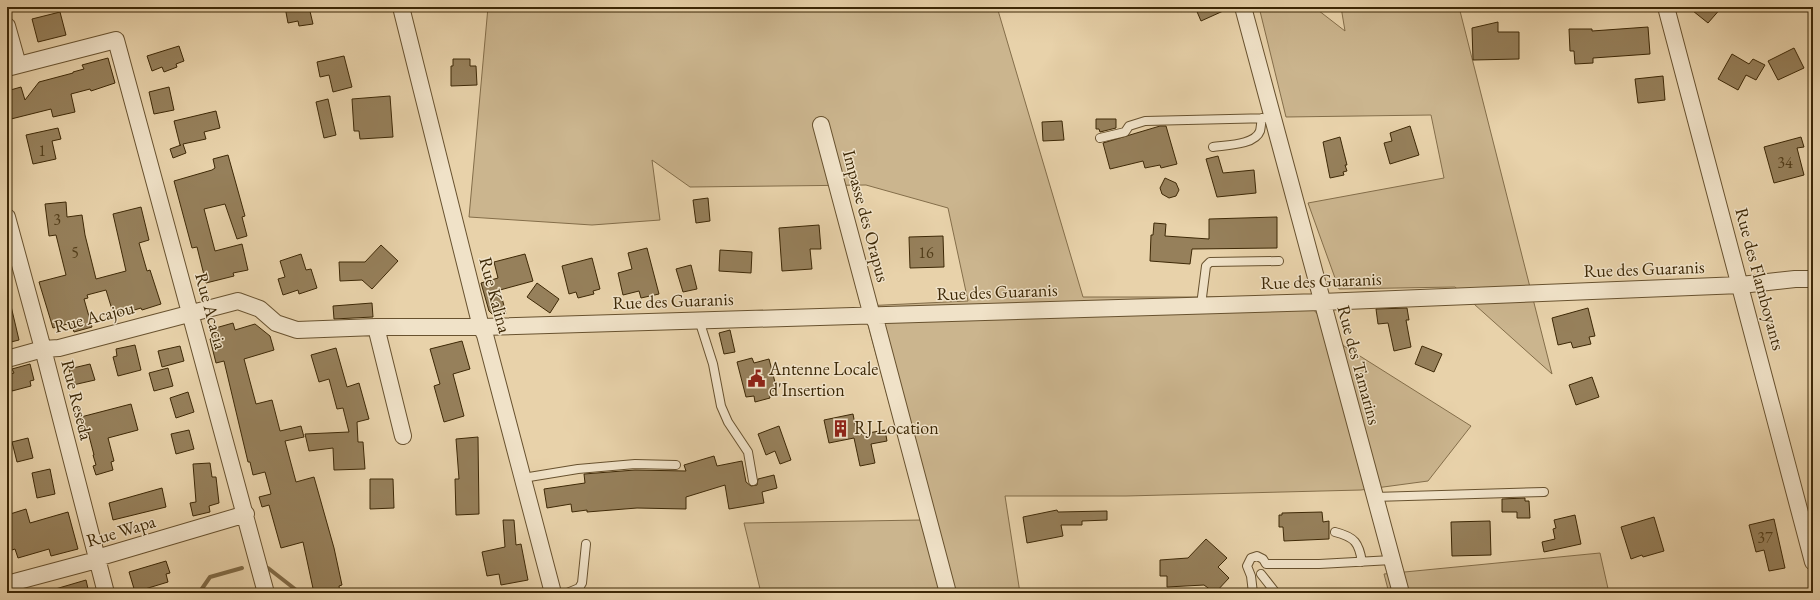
<svg xmlns="http://www.w3.org/2000/svg" width="1820" height="600" font-family="'EB Garamond',serif">
	<style>
		.green { fill: #cbb58e; stroke: #846e4a }
		.lines { fill: none; stroke-linecap: round; stroke-linejoin: round }
		.stream { stroke: #816b47; stroke-width: 4 }
		.building { fill: #96805b; stroke: #3d2806 }
		.lane-casing { stroke: #68522f; stroke-width: 10 }
		.street-casing { stroke: #68522f; stroke-width: 18 }
		.lane { stroke: #f0e2c8; stroke-width: 8 }
		.street { stroke: #f0e2c8; stroke-width: 16 }
		.labels { text-anchor: middle; stroke-width: 3; stroke-linejoin: round; paint-order: stroke }
		.number-label { font-size: 16px; fill: #533e1b }
		.street-label { font-size: 18px; fill: #3d2806; stroke: #f0e2c8 }
		.poi-label { font-size: 18px; fill: #3d2806; stroke: #f0e2c8; text-anchor: start }
	</style>
	<rect width="100%" height="100%" fill="#e8d2aa"/>
	<filter id="stains"><feTurbulence type="fractalNoise" baseFrequency=".005" numOctaves="4"/><feColorMatrix values="0 0 0 0 .2 0 0 0 0 .09 0 0 0 0 .02 0 0 0 .5 -.17"/></filter>
	<radialGradient id="worn" r=".72"><stop offset=".6" stop-color="#630" stop-opacity="0"/><stop offset="1" stop-color="#630" stop-opacity=".3"/></radialGradient>
	<path class="green" d="M488 7H997L1083 297H1303L1344 346 1471 426 1428 481 1361 490 1126 496H1005L1020 593H761L744 523 921 520 863 306 968 301 948 208 866 185 690 187 652 160 660 220 592 225 469 217Z
		M1259 7H1314L1345 31 1341 7H1459L1552 374 1455 287 1339 289 1308 203 1444 178 1431 115 1286 117Z
		M1600 553 1609 593H1389L1384 574Z"/>
	<g class="lines">
		<path class="stream" d="M268 568 300 593
			M199 593 210 577 242 568"/>
	</g>
	<path class="building" d="M285 7H309L313 24 299 26 298 21 288 23Z
		M1195 7H1232L1201 21Z
		M1688 7H1722L1708 23Z
		M60 12 66 35 38 42 32 19Z
		M1498 22V32H1519V59L1473 60 1472 28Z
		M1648 27 1650 54 1593 58V63L1575 64 1574 51H1570L1569 29H1592V31Z
		M179 46 184 61 176 64 177 67 164 72 162 67 152 71 147 56Z
		M1794 48 1804 68 1778 80 1768 61Z
		M1732 54 1749 64 1753 59 1765 65 1756 80 1746 75 1738 90 1718 79Z
		M344 56 352 87 333 92 329 75 320 77 317 62Z
		M108 58 115 83 91 91 90 89 71 94 75 112 53 117 51 109 7 120V91L21 87 25 100 39 82 73 73V72L84 69 82 65Z
		M453 59H470V66H476L477 85 451 86V66H453Z
		M1663 76 1665 100 1638 103 1635 79Z
		M169 87 174 110 154 114 149 92Z
		M390 96 393 137 360 139 359 131H354L352 99Z
		M328 99 336 135 324 138 316 102Z
		M216 111 220 128 204 132 206 139 183 144 186 153 173 158 170 149 181 145H180L174 121Z
		M1096 119H1116V128L1100 132 1099 129H1096Z
		M1062 121 1064 140 1043 141 1042 122Z
		M1160 126H1166L1177 164 1161 168 1160 165 1145 168 1143 161 1110 169 1103 143Z
		M1410 126 1419 155 1390 164 1384 143 1392 141 1390 133Z
		M58 128 61 139 52 141 56 159 33 164 26 135Z
		M1340 137 1347 165H1345L1347 171 1343 172 1344 175 1330 178 1323 142Z
		M1801 137 1804 147 1797 148 1804 175 1774 183 1764 147Z
		M228 155 245 216 242 217 247 236 237 239 225 204 204 209 215 251 242 244 248 270 233 273 234 276 206 283 197 247 192 248 174 181 212 170 215 168 213 159Z
		M1218 156 1223 173 1254 170 1256 193 1217 197 1206 159Z
		M1165 178 1176 183 1179 190 1176 196 1169 198 1162 194 1160 188Z
		M708 198 710 221 696 223 693 200Z
		M66 202 67 217 82 215 85 235 96 279 126 271 113 214 141 207 149 240 139 243 147 271 150 270 161 304 142 310 141 308 114 316 106 290 87 295 88 298 84 299 92 327 74 332 71 323 53 328 39 282 66 275 56 235 49 236 45 204Z
		M1277 217V248L1192 249 1190 264 1150 261 1151 235H1153L1154 223 1166 224 1165 236 1209 239V219Z
		M819 225 821 249H810L812 269 782 271 779 228Z
		M943 236 944 267 910 268 909 237Z
		M381 245 398 261 372 289 362 280 340 281 339 262H365Z
		M647 248 659 294 641 298 639 291 623 295 618 273 632 269 628 253Z
		M720 250 752 252 751 273 719 271Z
		M301 254 306 270 311 269 317 288 299 294 298 290 283 295 278 279 285 277 280 261Z
		M525 254 533 281 500 290 506 314 498 316 493 315 489 311 481 283 498 278 494 262Z
		M592 258 600 289 593 291 594 294 578 298 576 292 569 294 562 266Z
		M691 265 697 289 683 292 676 269Z
		M537 283 559 299 550 313 527 297Z
		M372 303 373 317 334 319 333 306Z
		M11 306 19 340 7 343V307Z
		M1407 308 1409 320H1406L1411 347 1394 351 1388 323 1378 324 1376 309Z
		M1588 308 1595 336 1589 337 1591 344 1573 348 1571 342 1558 345 1552 318Z
		M233 323 235 330 255 324 270 336 274 350 244 359 256 404 272 400 280 431 301 426 304 437 285 441 296 482 314 477 334 548 342 585 339 586 340 593H314L303 542 281 548 269 505 262 507 259 497 271 494 265 472 253 475 250 462H248L224 361 216 363 210 339 214 337 212 329Z
		M730 330 735 352 724 354 719 333Z
		M462 341 470 369 453 374 464 416 444 422 434 386 440 384 430 349Z
		M135 345 141 370 118 376 113 357 117 356 116 349Z
		M180 346 184 361 162 367 158 351Z
		M1422 346 1442 354 1434 372 1415 364Z
		M336 348 347 387 359 383 369 419 357 422 358 442H363L365 469 334 470 333 448 309 451 305 434 349 432 343 408 337 409 329 379 319 382 311 355Z
		M752 358 754 363 769 359 777 390 769 392 770 398 755 402 754 396 746 397 737 362Z
		M30 364 34 380 30 381 31 386 12 391 8 375 14 373 12 369Z
		M90 364 95 380 73 385 69 369Z
		M168 368 173 386 154 391 149 373Z
		M1592 377 1599 397 1576 405 1569 385Z
		M188 392 194 412 176 418 170 398Z
		M131 404 138 430 108 438 114 461 111 462 113 470 96 475 93 466 96 465 93 455H94L88 432 81 434 77 418Z
		M853 414 857 435 885 430 887 441 871 444 875 463 860 466 854 438 829 443 824 420Z
		M779 426 791 460 780 464 775 451 766 455 758 434Z
		M189 430 194 449 176 454 171 434Z
		M478 437 479 514 456 515 455 479H459L456 439Z
		M28 438 33 458 17 462 12 442Z
		M714 456 717 466 742 461 746 482 751 486 757 485 758 479 774 475 777 488 762 492 764 503 729 509 725 485 686 497V509L637 508 587 512V510L572 512 571 504 547 508 544 489 585 483 584 474 635 470 686 471 684 465Z
		M210 463 212 477H216L219 503 209 506 210 512 193 516 190 503 196 502 193 464Z
		M50 469 55 494 37 498 32 473Z
		M370 479H393L394 508 370 509Z
		M162 488 166 507 113 520 109 503Z
		M1525 498V501H1529L1530 518H1517V512H1502V499Z
		M26 509 30 523 68 512 78 549 51 556 49 549 18 558 15 549 9 551 7 545V515Z
		M1057 510 1058 512 1107 511V520L1082 521V525H1061L1063 536 1027 543 1023 517Z
		M1322 512 1323 522 1329 521V539L1284 541 1283 527H1279V515H1282V513Z
		M1575 515 1581 544 1544 552 1542 542 1555 539 1553 529 1556 528 1554 520Z
		M1654 517 1664 551 1643 557 1642 555 1631 559 1621 527Z
		M1774 519 1785 568 1769 571 1764 550 1756 552 1749 525Z
		M503 520H514L516 545 521 544 528 580 501 585 499 574 487 576 482 552 505 547Z
		M1490 521 1491 555 1452 556 1451 522Z
		M1206 539 1227 558 1218 567 1229 578 1215 593 1204 585 1167 587V576H1160V560L1188 558Z
		M166 561 170 573 166 574 168 582 135 592 129 572Z
		M86 580 89 593H52V590Z"/>
	<g class="lines">
		<defs>
			<path id="lane" d="M1100 138 1125 132 1129 126 1145 121 1272 118
				M1213 147C1226 145 1255 145 1260 131 1261 127 1261 122 1262 118
				M1201 305 1206 266 1210 262 1279 261
				M699 320 713 364 721 406 728 422 748 452 753 481
				M523 478 578 469 635 464 676 465
				M1374 497 1544 492
				M1335 532C1355 537 1359 543 1362 562
				M1261 574 1276 593
				M567 593 579 588 582 583 586 544
				M1253 593 1251 576 1247 566 1251 558 1257 556 1263 559 1266 564H1319L1392 560"/>
			<path id="street" d="M401 7 481 327 485 335 553 593
				M1243 7 1401 593
				M1666 7 1813 562
				M7 26 18 65
				M7 68 116 40 266 593
				M821 125 872 316 876 322 948 593
				M7 217 43 349 106 593
				M376 327 403 436
				M7 359 43 349 59 348 238 301 260 309 276 323 297 330 376 327H481L1321 302 1741 285 1795 279H1813
				M7 584 93 561 97 558 246 514"/>
		</defs>
		<use href="#lane" class="lane-casing"/>
		<use href="#street" class="street-casing"/>
		<use href="#lane" class="lane"/>
		<use href="#street" class="street"/>
	</g>
	<defs>
		<symbol id="civic-bare" viewBox="-9 -9 18 18"><path d="M-.6-6.5H3V-4.5H.6V-3L4-1V1h2V6H-6V1h2V-1L-.6-3ZM-1.2 2.5V6h2.4V2.5Z" fill="#8f2418" stroke="#f0e2c8" stroke-width="2.5" paint-order="stroke"/></symbol>
		<symbol id="building-bare" viewBox="-9 -9 18 18"><path d="M-4-6H4V6H1V3H-1V6H-4ZM-2.5-4.3h1.7v1.8h-1.7ZM.8-4.3h1.7v1.8H.8ZM-2.5-1h1.7V.8h-1.7ZM.8-1h1.7V.8H.8Z" fill="#8f2418" stroke="#f0e2c8" stroke-width="2.5" paint-order="stroke"/></symbol>
	</defs>
	<g fill-rule="evenodd">
		<use href="#civic-bare" x="744" y="366" width="25" height="25"/>
		<use href="#building-bare" x="828" y="416" width="25" height="25"/>
	</g>
	<g class="labels">
		<g class="number-label">
			<text x="42" y="156">1</text>
			<text x="1785" y="168">34</text>
			<text x="57" y="225">3</text>
			<text x="75" y="258">5</text>
			<text x="926" y="258">16</text>
			<text x="1765" y="543">37</text>
		</g>
		<g class="street-label">
			<text transform="translate(866 216) rotate(75)" y="6">Impasse des Orapus</text>
			<text transform="translate(1644 269) rotate(-2)" y="6">Rue des Guaranis</text>
			<text transform="translate(1760 279) rotate(75)" y="6">Rue des Flamboyants</text>
			<text transform="translate(1321 281) rotate(-2)" y="6">Rue des Guaranis</text>
			<text transform="translate(997 292) rotate(-2)" y="6">Rue des Guaranis</text>
			<text transform="translate(495 295) rotate(75)" y="6">Rue Kalina</text>
			<text transform="translate(673 301) rotate(-2)" y="6">Rue des Guaranis</text>
			<text transform="translate(211 311) rotate(75)" y="6">Rue Acacia</text>
			<text transform="translate(94 317) rotate(-14)" y="6">Rue Acajou</text>
			<text transform="translate(1359 365) rotate(75)" y="6">Rue des Tamarins</text>
			<text transform="translate(77 400) rotate(76)" y="6">Rue Reseda</text>
			<text transform="translate(121 531) rotate(-17)" y="6">Rue Wapa</text>
		</g>
		<g class="poi-label">
			<text x="769" y="375">Antenne Locale<tspan x="769" dy="21">d'Insertion</tspan></text>
			<text x="854" y="434">RJ Location</text>
		</g>
	</g>
	<rect width="1820" height="600" fill="none" stroke="#e8d2aa" stroke-width="24"/>
	<rect x="8" y="8" width="1804" height="584" fill="none" stroke="#3d2806" stroke-width="2"/>
	<rect x="12" y="12" width="1796" height="576" fill="none" stroke="#3d2806"/>
	<rect width="100%" height="100%" filter="url(#stains)"/>
	<rect width="100%" height="100%" fill="url(#worn)"/>
</svg>
